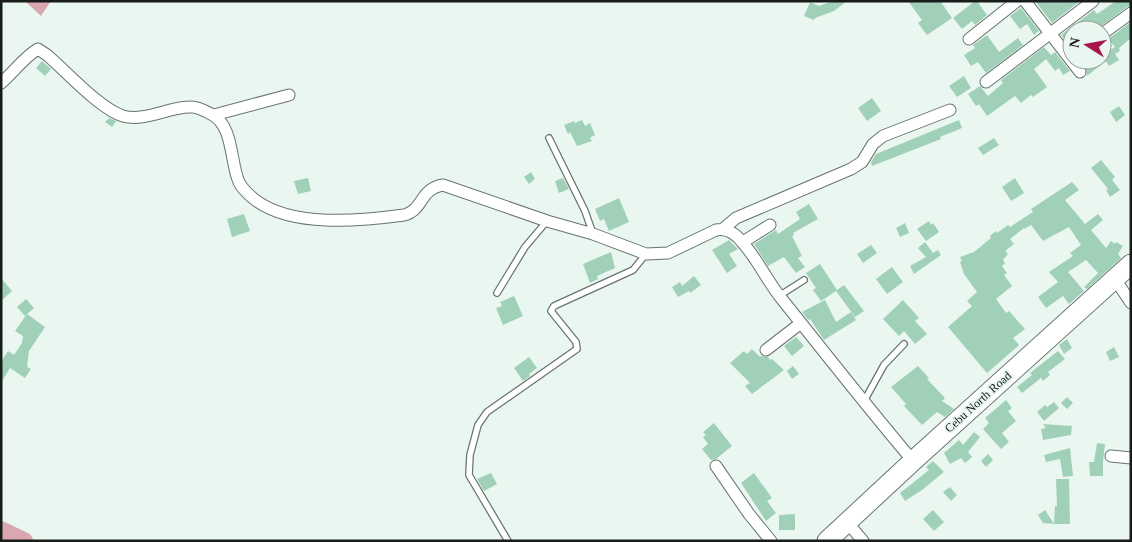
<svg xmlns="http://www.w3.org/2000/svg" width="1132" height="542" font-family="Georgia,serif">
	<style>
		.water { fill: #daa7b1 }
		.lines { fill: none; stroke-linecap: round; stroke-linejoin: round }
		.river { stroke: #daa7b1; stroke-width: 18 }
		.building { fill: #a0d1b8 }
		.service-casing { stroke: #68746e; stroke-width: 8 }
		.minor-casing { stroke: #68746e; stroke-width: 13 }
		.trunk-casing { stroke: #68746e; stroke-width: 21 }
		.service { stroke: #fff; stroke-width: 5.5 }
		.minor { stroke: #fff; stroke-width: 11 }
		.trunk { stroke: #fff; stroke-width: 19 }
		.labels { text-anchor: middle; stroke-width: 4; stroke-linejoin: round; paint-order: stroke }
		.street-label { font-size: 12px; fill: #181d1a; stroke: #e9f7f0 }
	</style>
	<rect width="100%" height="100%" fill="#e9f7f0"/>
	<path class="water" d="M25 1H51L41 16Z"/>
	<g class="lines">
		<path class="river" d="M1 530 24 541"/>
	</g>
	<path class="building" d="M833 1H847L834 11 815 18 814 20 804 16 810 2 819 6Z
		M908 1H940L952 18 927 35 918 23 922 20Z
		M975 1H977L987 15 975 25 972 21 962 29 953 18Z
		M1035 1H1080L1052 23Z
		M1116 1H1131V6L1127 7 1096 30H1072V49L1061 35 1094 10 1097 14Z
		M1021 8 1039 31 1034 35 1027 24 1020 29 1010 16Z
		M1131 22V38L1119 48 1120 51 1115 54 1119 60 1109 66 1106 61 1087 76 1086 68 1080 60H1102V55L1115 47 1108 39Z
		M987 35 999 52 1018 38 1023 45 986 73 978 62 971 66 964 55 975 48 973 45Z
		M1044 47 1051 55 1034 69 1047 87 1033 97 1031 95 1021 103 1015 96 987 116 979 104 976 106 968 94 980 86 988 96 1003 83 1001 80Z
		M1055 52 1070 71 1063 75 1059 68 1055 71 1046 59Z
		M42 61 51 69 45 76 36 68Z
		M964 76 971 88 957 97 949 86Z
		M872 98 881 111 867 121 858 108Z
		M1119 106 1125 115 1116 122 1110 112Z
		M109 118 116 121 112 127 105 122Z
		M582 120 585 126 590 123 595 135 590 138 592 141 577 146 570 132 568 134 564 125 574 121 575 123Z
		M959 120 962 128 940 137 941 139 872 166 871 162 876 154Z
		M994 138 999 145 983 155 978 148Z
		M1101 160 1115 177 1112 180 1120 190 1110 197 1106 190 1108 189 1091 168Z
		M531 172 535 179 529 184 524 177Z
		M308 178 311 191 298 194 294 181Z
		M563 178 569 189 559 193 555 181Z
		M1015 178 1024 193 1011 201 1002 187Z
		M1072 182 1079 190 1065 200 1085 224 1098 214 1103 220 1091 230 1106 248 1111 241 1115 244 1116 242 1123 246 1118 254 1121 258 1087 289 1084 287 1098 273 1086 260 1068 272 1084 291 1069 304 1063 296 1046 308 1038 297 1058 282 1049 272 1073 256 1070 253 1081 245 1069 227 1043 241 1031 225 1024 229V228L1010 239 1014 244 1005 251 1008 254 1003 260 1005 263 1002 266 1007 273 1004 275 1012 286 996 299 1006 313 1009 311 1025 329 1013 338 1019 345 987 373 948 327 972 306 967 301 977 292 964 274 960 262 962 261 960 257 974 252 991 238 990 236 996 231 997 233 1008 225 1010 227 1033 212 1031 209Z
		M619 198 629 222 609 231 604 219 600 221 595 209Z
		M809 204 818 219 793 233 794 235 792 236 802 256 798 258 805 267 796 273 784 257 768 266 754 244 776 230 778 234 800 219 796 212Z
		M244 214 250 231 232 237 227 219Z
		M929 221 931 225 933 223 939 232 926 241 917 229Z
		M905 223 909 233 900 237 896 228Z
		M729 240 738 249 729 254 737 266 727 273 712 250Z
		M925 242 933 253 938 250 941 255 914 274 910 266 926 257 918 248Z
		M871 245 877 253 863 263 857 254Z
		M611 252 615 268 597 276 598 279 590 283 583 264Z
		M820 264 837 290 844 285 864 311 855 317 836 291 821 301 813 290 816 288 806 273Z
		M892 267 903 282 887 294 876 279Z
		M694 276 701 285 690 293 689 291 678 297 672 287 680 282 682 286Z
		M1 278 12 291 1 301Z
		M514 296 523 316 503 325 496 308 502 306 500 302Z
		M26 299 34 308 25 316 17 307Z
		M825 300 836 322 851 312 856 320 824 340 810 319 808 320 802 312Z
		M903 300 919 318 915 321 927 334 915 344 904 331 899 336 883 319Z
		M27 314 45 327 29 351 27 367 31 369 25 378 10 368 1 383V362L8 351 14 355 22 343 23 336 15 331Z
		M796 337 804 346 792 356 784 346Z
		M1067 339 1072 348 1064 354 1059 345Z
		M1114 347 1119 357 1110 361 1106 352Z
		M752 349 760 357 761 356 768 357 770 360 772 359 784 370 752 394 745 386 750 383 730 363 744 351 747 354Z
		M1058 351 1065 359 1048 372 1050 375 1043 381 1041 378 1022 393 1017 387 1032 375 1030 373Z
		M529 357 537 368 529 374 530 376 523 381 514 368Z
		M793 366 799 374 792 379 787 371Z
		M918 366 929 378 927 379 945 398 942 401 954 409 945 417 937 412 922 425 904 406 906 404 891 387Z
		M1067 397 1073 403 1067 409 1061 403Z
		M1006 400 1012 408 1008 411 1016 421 1002 433 1009 442 1001 449 983 429 989 423 985 418Z
		M1054 402 1059 408 1044 421 1037 412 1045 405 1047 407Z
		M714 423 732 446 716 459 711 460 702 449 708 444 703 437 706 435 703 432Z
		M1043 424 1072 426 1071 435 1043 440 1041 429 1046 428Z
		M974 432 980 437 968 452 972 457 965 463 961 458 950 464 944 453 959 440 963 445Z
		M1097 443 1105 444 1103 462V476H1090L1089 462H1094Z
		M1070 448 1073 476 1063 477 1060 459 1046 462 1044 455Z
		M988 454 993 460 986 467 981 461Z
		M933 461 944 472 922 490 905 501 900 493 929 470 926 467Z
		M491 473 497 484 484 491 477 479Z
		M754 473 772 498 767 501 776 513 766 521 741 483Z
		M1056 479H1069L1070 524H1054L1055 506H1057Z
		M950 487 957 495 951 501 943 492Z
		M933 510 944 522 934 531 923 519Z
		M1045 510 1054 524 1043 523 1038 515Z
		M795 514V530H779V515Z"/>
	<g class="lines">
		<defs>
			<path id="service" d="M549 138 585 211 593 234
				M497 293 525 247 547 221
				M779 296 804 280
				M863 403 884 365 904 344
				M508 541 469 475 470 455 478 425 487 412 577 349 576 342 551 311 554 306 633 270 646 254"/>
			<path id="minor" d="M1025 1 1080 72
				M1102 34 1131 13
				M969 39 1017 1
				M986 82 1093 1
				M1 83C14 72 24 57 38 49L47 55C66 71 100 109 123 116 145 122 168 107 190 107 197 106 205 111 211 114 234 125 230 163 239 182 242 189 248 194 254 199 291 228 360 221 404 215 424 210 419 189 443 185L547 221 593 234 646 254 668 253 716 230C727 228 735 233 742 242 757 258 767 281 781 298 825 353 868 408 913 461
				M214 115 289 95
				M723 229 736 218 851 169 862 162 873 144 883 136 950 110
				M743 242 770 225
				M1115 279 1131 303
				M766 350 801 323
				M1111 456 1131 458
				M716 466 749 514 771 541
				M847 522 863 541"/>
			<path id="trunk" d="M827 541 913 461 1131 264"/>
		</defs>
		<use href="#service" class="service-casing"/>
		<use href="#minor" class="minor-casing"/>
		<use href="#trunk" class="trunk-casing"/>
		<use href="#service" class="service"/>
		<use href="#minor" class="minor"/>
		<use href="#trunk" class="trunk"/>
	</g>
	<g class="labels">
		<g class="street-label">
			<text transform="translate(978 402) rotate(-42)" y="4">Cebu North Road</text>
		</g>
	</g>
	<rect width="1132" height="542" fill="none" stroke="#181d1a" stroke-width="5"/>
	<g transform="translate(1087 45) rotate(281)"><circle r="24" fill="#e9f7f0" stroke="#95a09a"/>
	<path d="M0-4L9 19L0 12L-9 19Z" fill="#a8144d"/>
	<text y="-8" font-size="14" font-weight="bold" text-anchor="middle" fill="#181d1a">N</text>
	</g>
</svg>
